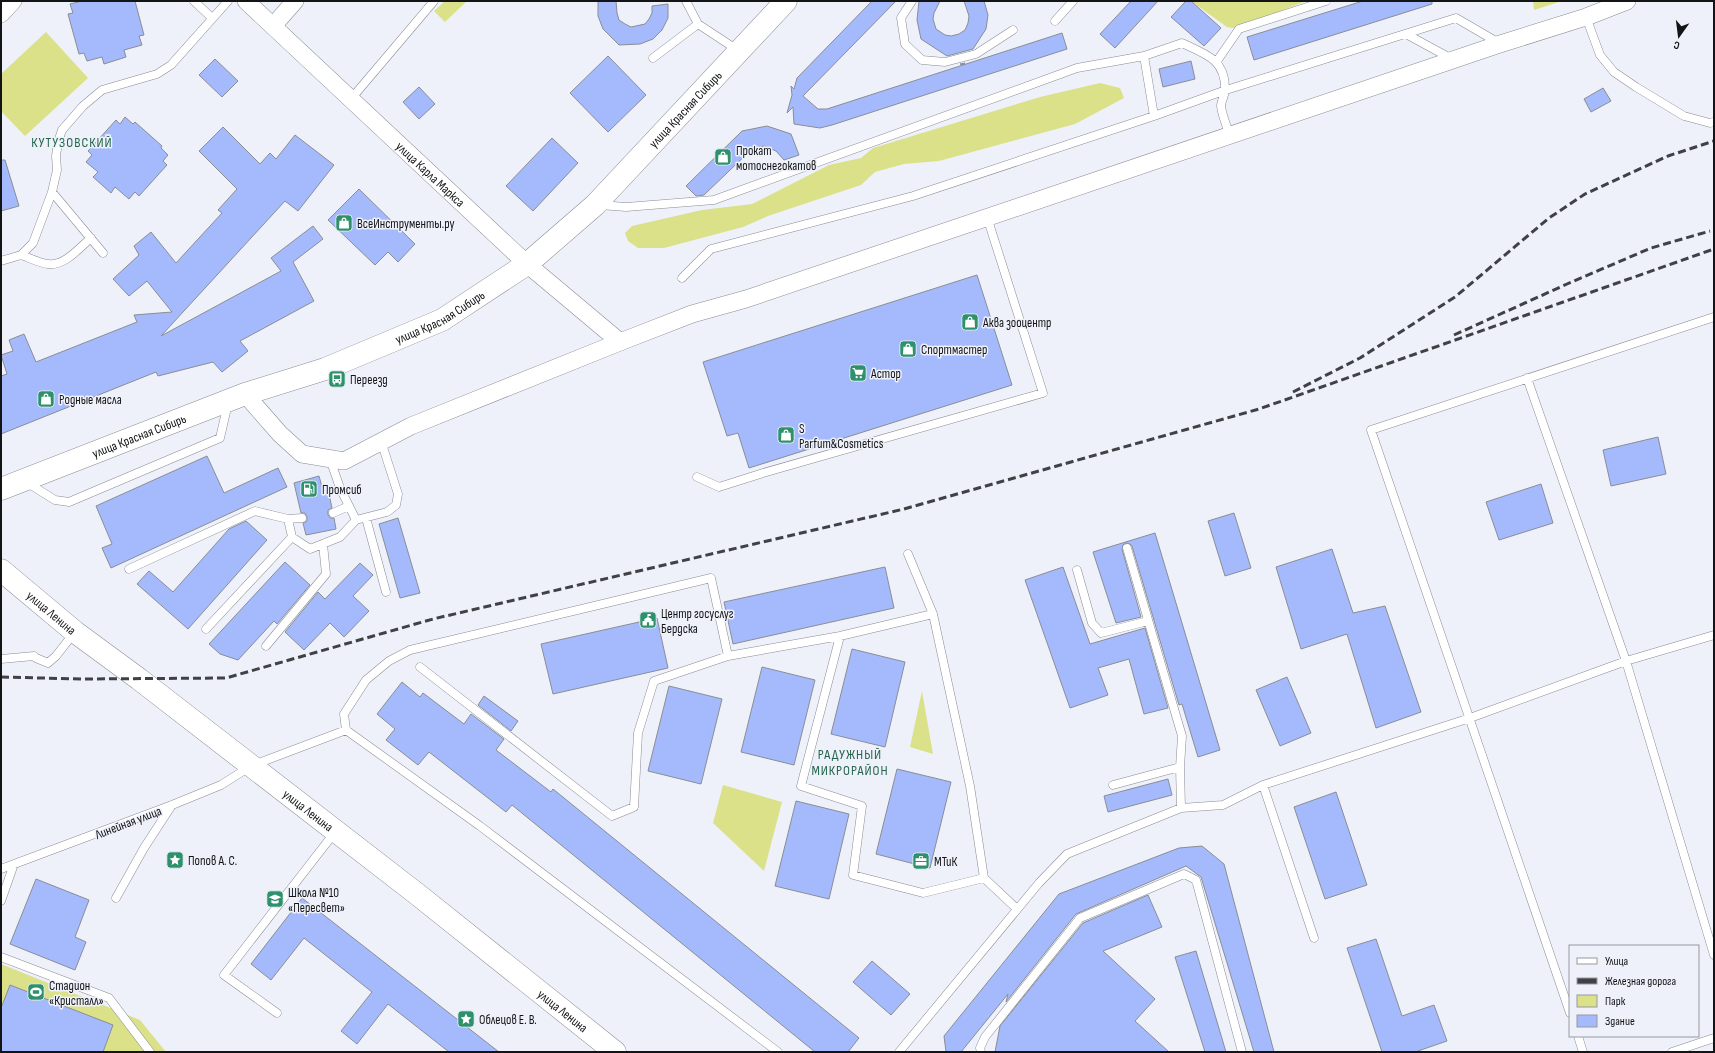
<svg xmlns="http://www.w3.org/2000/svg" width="1715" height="1053" font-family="'Sofia Sans Condensed',sans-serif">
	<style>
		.green { fill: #dbe189 }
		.building { fill: #a4bafd; stroke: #8a8d94 }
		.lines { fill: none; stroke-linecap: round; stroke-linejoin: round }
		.lane-casing { stroke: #8a8c94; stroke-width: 9 }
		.street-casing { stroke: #8a8c94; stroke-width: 18 }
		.secondary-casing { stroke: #8a8c94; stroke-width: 23 }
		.lane { stroke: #fff; stroke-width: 8 }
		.street { stroke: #fff; stroke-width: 17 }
		.secondary { stroke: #fff; stroke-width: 22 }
		.rail { stroke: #404145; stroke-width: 3; stroke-dasharray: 8 4; stroke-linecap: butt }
		.labels { text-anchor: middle; stroke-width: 3; stroke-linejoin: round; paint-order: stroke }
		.street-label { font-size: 13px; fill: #131416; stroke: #eef1fa }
		.poi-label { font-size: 13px; fill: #131416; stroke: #eef1fa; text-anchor: start }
		.neighbourhood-label { font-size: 14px; letter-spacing: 1px; fill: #23654b; stroke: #eef1fa }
	</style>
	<rect width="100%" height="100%" fill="#eef1fa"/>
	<path class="green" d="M445 1H467L445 22 434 11Z
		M1191 1H1306L1268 16 1244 30 1227 27Z
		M1533 1H1562L1534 10Z
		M46 32 88 78 25 136 1 111V74Z
		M1100 83 1120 88 1124 98 1075 124 939 161 904 164 875 172 861 185 768 216 743 227 664 248H638L628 241 625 233 632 226 702 210 752 204 829 165 861 158 873 148 1040 97Z
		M922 691 933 754 910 747Z
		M723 785 782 802 764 871 713 823Z
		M1 964 140 1020 166 1052H1Z"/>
	<path class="building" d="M82 1H135L144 35 139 36 142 45 124 50 126 57 104 64 102 57 87 61 84 53 79 54 68 14 73 13 70 4Z
		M598 1H616L617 13 619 20 625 24 631 27 645 24 649 19 652 13V6L668 4V18L662 30 653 39 640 44 619 45 603 29 598 16Z
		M872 1H896L803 96 818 109H827L963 65 960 64 965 63 963 65 1062 33 1067 49 832 125 820 128 794 124 793 107 787 113 792 95 791 86 794 89 797 78Z
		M919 1H940L934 13 933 19 936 29 945 35 951 36 959 34 965 30 968 23 969 16 964 1H984L988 15 986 29 973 49 947 56 921 39 917 20Z
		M1131 1H1158L1115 48 1100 34Z
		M1186 1H1191L1221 28 1204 46 1171 17Z
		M1363 1H1432V4L1254 60 1247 37Z
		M608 56 646 95 608 132 570 93Z
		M215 59 238 81 222 97 199 75Z
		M1191 61 1195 79 1163 87 1159 69Z
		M419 87 435 104 419 119 403 102Z
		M1603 88 1611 101 1591 112 1584 99Z
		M125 117 133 124 135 122 162 146 161 148 168 155 163 161 167 165 139 196 135 192 129 199 115 187 111 193 93 177 98 172 86 162 92 155 88 151 116 120 120 124Z
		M767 126 791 134 799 155 784 160 776 151 764 146 752 149 704 195 696 196 686 186 742 131Z
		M223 127 260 164 270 153 276 159 295 135 334 165 298 211 285 201 161 336 281 271 271 258 313 226 323 239 293 262 314 301 240 341 248 351 222 372 213 362 158 376 156 372 1 434V376L7 374 1 355 13 351 9 340 24 334 36 362 137 322 134 315 172 312 147 281 129 296 113 279 139 255 134 246 151 232 176 263 222 213 218 210 237 189 199 151Z
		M552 138 578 163 533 211 506 186Z
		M1 160H5L19 206 1 211Z
		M359 189 415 244 398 262 388 252 375 265 328 220Z
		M977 275 1012 385 749 468 738 433 727 436 703 362Z
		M1658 437 1666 474 1611 486 1603 450Z
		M207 456 224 493 278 468 287 487 111 568 102 548 112 544 96 506Z
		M319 476 324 494H329L332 508 328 510V515L330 518H334L336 529 306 535 303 523 307 521V517L305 513H301L294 483Z
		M1541 484 1553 523 1499 540 1486 502Z
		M1234 513 1251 568 1225 576 1208 521Z
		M398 518 420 593 400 598 379 524Z
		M246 521 267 540 188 629 137 584 149 571 173 592 229 529Z
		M1155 533 1220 750 1198 757 1182 704 1179 705 1132 546 1130 544 1126 543 1123 545 1122 549 1141 617 1116 623 1093 552Z
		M1332 549 1353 613 1385 606 1421 712 1376 728 1347 634 1301 649 1276 567Z
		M285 562 310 585 277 624 274 621 238 660 220 654 209 644Z
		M360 563 373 575 353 596 369 611 344 637 330 623 304 650 285 632 318 592 325 599Z
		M885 567 894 608 733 644 724 602Z
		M1063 567 1090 644 1145 628 1168 708 1144 714 1129 659 1098 668 1108 695 1070 708 1025 580Z
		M657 618 668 668 553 694 541 644Z
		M852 649 905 662 885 747 831 734Z
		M762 667 815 680 794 765 741 752Z
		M1287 677 1311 733 1280 746 1256 690Z
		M402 682 420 697 423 693 464 724 471 714 504 739 496 750 551 792 553 789 859 1038 848 1052H815L512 805 506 812 429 752 418 765 386 740 395 729 377 714Z
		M669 686 722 699 701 784 648 771Z
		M484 696 518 721 511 731 478 705Z
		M897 769 951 782 930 868 876 854Z
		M1168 779 1172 795 1108 812 1104 796Z
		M1336 792 1367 885 1325 899 1294 807Z
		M796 801 849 814 829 899 775 886Z
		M1202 846 1224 864 1274 1052H1254L1201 877 1186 866 1076 914 1006 1002 1008 994 961 1052H946L944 1036 1059 894 1179 848Z
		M36 879 89 900 75 937 86 942 75 970 10 944Z
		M1148 895 1162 927 1103 951 1155 999 1135 1021 1169 1052H995L1000 1026 1083 923Z
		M302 898 499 1052H449L388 1004 357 1044 341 1031 372 992 304 938 271 980 251 964Z
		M1376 939 1402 1016 1434 1005 1447 1041 1415 1052H1382L1347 948Z
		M1196 951 1226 1052H1205L1175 957Z
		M872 961 910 994 891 1015 853 982Z
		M10 985 113 1025 103 1052H1V1008Z"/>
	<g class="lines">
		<defs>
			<path id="lane" d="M194 1 212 18
				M686 1 698 24
				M912 1 901 18 905 44 922 60 945 62 976 54 1013 30
				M1586 17 1600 55 1614 72 1636 87 1684 116 1710 123 1714 122
				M1055 21 1073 1
				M1406 34 1452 59
				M1144 56 1182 43C1205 54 1225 59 1225 88 1226 94 1221 100 1221 106 1222 116 1227 126 1230 136
				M653 58 698 24 739 51
				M1217 61 1239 29 1326 1
				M351 99 434 1
				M52 192 103 253
				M600 205 626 207 714 200 1077 68 1144 56 1154 116
				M21 255C30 258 39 263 48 264 65 266 79 248 91 238
				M1 261 21 255 33 243 52 192 57 170 56 156 58 142 62 130 83 106 102 90 157 74 171 65 228 1
				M682 278 711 249 913 196 1154 116 1226 90 1456 18 1499 43
				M1527 378 1626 661 1714 955
				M330 459 340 488 356 520 387 512 396 505 398 494 381 441
				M697 477 719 487 763 473 1043 393 987 217
				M26 482 55 500 69 502 220 438 228 403
				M333 513 349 506
				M302 518 288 519 292 537 310 549 340 537 356 520
				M366 518 386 592
				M1127 548 1182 736 1180 767 1181 808
				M129 569 255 511 288 519
				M1077 570 1092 623 1101 633 1148 621
				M206 629 292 537
				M840 636 801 786 862 806 853 875 923 893 984 878 970 786 933 614 908 554
				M266 646 326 574 323 544
				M36 658 48 663 56 656 74 633
				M1 659 34 656
				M420 667 612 816 634 807 638 733 654 681 728 656
				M1113 785 1180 767
				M1263 785 1314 938
				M1 869 172 805 221 785 251 766 346 730
				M984 878 1017 909
				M116 898 144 848 172 805
				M1 901 14 864
				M1 957 109 998 150 1052
				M277 1013 224 975 335 832
				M1570 1013 1371 430 1714 317
				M1578 1036 1583 1052
				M778 1052 480 826 346 730 344 714 366 680 389 661 410 650 711 578 728 656 840 636 933 614
				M899 1052 1039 883 1067 854 1181 808 1223 805 1263 785 1470 718 1626 661 1714 635
				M981 1052 980 1048 985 1037 1080 918 1184 874 1196 880 1242 1052
				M1672 1052 1714 1038"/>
			<g id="street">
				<path id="s1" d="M246 1 527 264 620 342"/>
				<path d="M1 14 13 1"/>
				<path d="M273 26 295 1"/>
				<path d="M245 394 280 434 302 454 344 461 411 426 620 342 692 314 746 299 1500 44 1586 17 1627 1"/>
			</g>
			<g id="secondary">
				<path id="s2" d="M1 489 245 394 325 369 442 320 527 264 595 205 786 1"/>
				<path id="s3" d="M1 570 75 632 139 679 417 894 615 1052"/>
			</g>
		</defs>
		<use href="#lane" class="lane-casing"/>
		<use href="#street" class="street-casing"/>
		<use href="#secondary" class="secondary-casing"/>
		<use href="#lane" class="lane"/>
		<use href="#street" class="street"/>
		<use href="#secondary" class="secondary"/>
		<path class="rail" d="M1454 335 1567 284 1651 248 1710 231
			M1293 392 1360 358 1455 297 1549 218 1585 194 1668 156 1714 141
			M1 677 81 679 226 678 433 619 904 509 1259 409 1714 249"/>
	</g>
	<defs>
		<symbol id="shop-square" viewBox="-11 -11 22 22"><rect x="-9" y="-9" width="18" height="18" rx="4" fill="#2e916c" stroke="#eef1fa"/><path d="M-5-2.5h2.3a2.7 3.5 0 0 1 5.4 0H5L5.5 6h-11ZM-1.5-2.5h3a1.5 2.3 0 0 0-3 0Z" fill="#fff"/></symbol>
		<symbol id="supermarket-square" viewBox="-11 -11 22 22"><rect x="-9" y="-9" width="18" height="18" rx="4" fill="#2e916c" stroke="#eef1fa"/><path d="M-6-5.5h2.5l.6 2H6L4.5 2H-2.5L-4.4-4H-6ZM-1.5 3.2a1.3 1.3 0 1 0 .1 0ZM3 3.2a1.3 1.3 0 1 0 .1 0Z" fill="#fff"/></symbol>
		<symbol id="bus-square" viewBox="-11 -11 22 22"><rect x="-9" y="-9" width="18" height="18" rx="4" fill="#2e916c" stroke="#eef1fa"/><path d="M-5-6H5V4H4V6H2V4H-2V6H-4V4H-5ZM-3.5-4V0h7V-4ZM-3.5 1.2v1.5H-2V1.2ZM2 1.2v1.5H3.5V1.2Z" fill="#fff"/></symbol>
		<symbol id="fuel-square" viewBox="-11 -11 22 22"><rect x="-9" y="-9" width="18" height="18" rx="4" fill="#2e916c" stroke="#eef1fa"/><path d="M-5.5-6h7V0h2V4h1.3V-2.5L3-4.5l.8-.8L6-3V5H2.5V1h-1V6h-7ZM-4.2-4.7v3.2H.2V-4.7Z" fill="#fff"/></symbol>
		<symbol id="civic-square" viewBox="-11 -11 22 22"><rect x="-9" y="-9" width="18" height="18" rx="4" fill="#2e916c" stroke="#eef1fa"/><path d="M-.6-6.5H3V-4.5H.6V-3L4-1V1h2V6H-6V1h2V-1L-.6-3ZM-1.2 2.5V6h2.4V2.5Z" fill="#fff"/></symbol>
		<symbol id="sight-square" viewBox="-11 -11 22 22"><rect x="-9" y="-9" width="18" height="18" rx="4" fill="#2e916c" stroke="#eef1fa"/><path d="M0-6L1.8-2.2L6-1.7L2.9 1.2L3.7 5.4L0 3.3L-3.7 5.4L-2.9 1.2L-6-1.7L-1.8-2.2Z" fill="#fff"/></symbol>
		<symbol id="office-square" viewBox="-11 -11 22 22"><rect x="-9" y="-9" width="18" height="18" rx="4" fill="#2e916c" stroke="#eef1fa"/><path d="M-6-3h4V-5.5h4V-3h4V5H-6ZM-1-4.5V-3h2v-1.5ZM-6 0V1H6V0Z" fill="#fff"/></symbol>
		<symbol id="school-square" viewBox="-11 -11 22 22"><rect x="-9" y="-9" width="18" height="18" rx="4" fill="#2e916c" stroke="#eef1fa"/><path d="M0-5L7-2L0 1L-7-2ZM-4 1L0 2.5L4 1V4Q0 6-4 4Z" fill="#fff"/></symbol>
		<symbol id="stadium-square" viewBox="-11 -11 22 22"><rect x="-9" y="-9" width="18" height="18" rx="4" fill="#2e916c" stroke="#eef1fa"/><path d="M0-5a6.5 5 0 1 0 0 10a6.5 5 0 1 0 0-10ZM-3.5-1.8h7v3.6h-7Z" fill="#fff"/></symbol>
	</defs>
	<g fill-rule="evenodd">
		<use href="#shop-square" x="713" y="147" width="20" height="20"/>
		<use href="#shop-square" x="334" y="213" width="20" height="20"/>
		<use href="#shop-square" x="960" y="312" width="20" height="20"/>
		<use href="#shop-square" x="898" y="339" width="20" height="20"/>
		<use href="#supermarket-square" x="848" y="363" width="20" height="20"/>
		<use href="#bus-square" x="327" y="369" width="20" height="20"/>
		<use href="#shop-square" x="36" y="389" width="20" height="20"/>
		<use href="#shop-square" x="776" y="425" width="20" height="20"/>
		<use href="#fuel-square" x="299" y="479" width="20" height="20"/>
		<use href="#civic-square" x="638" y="610" width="20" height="20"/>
		<use href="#sight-square" x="165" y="850" width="20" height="20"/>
		<use href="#office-square" x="911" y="851" width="20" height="20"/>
		<use href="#school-square" x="265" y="889" width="20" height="20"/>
		<use href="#stadium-square" x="26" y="982" width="20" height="20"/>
		<use href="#sight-square" x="456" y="1009" width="20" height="20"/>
	</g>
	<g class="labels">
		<g class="street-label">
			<text dy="5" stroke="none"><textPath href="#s2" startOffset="796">улица Красная Сибирь</textPath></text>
			<text dy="5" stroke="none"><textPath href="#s1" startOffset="253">улица Карла Маркса</textPath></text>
			<text dy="5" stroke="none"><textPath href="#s2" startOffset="472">улица Красная Сибирь</textPath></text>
			<text dy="5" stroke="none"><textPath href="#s2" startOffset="148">улица Красная Сибирь</textPath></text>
			<text dy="5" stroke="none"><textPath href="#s3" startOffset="66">улица Ленина</textPath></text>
			<text dy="5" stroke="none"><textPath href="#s3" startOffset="390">улица Ленина</textPath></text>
			<text transform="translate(128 822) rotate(-21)" y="5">Линейная улица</text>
			<text dy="5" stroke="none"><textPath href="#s3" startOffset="714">улица Ленина</textPath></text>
		</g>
		<g class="poi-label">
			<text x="736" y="155">Прокат<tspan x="736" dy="15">мотоснегокатов</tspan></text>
			<text x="357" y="228">ВсеИнструменты.ру</text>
			<text x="983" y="327">Аква зооцентр</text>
			<text x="921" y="354">Спортмастер</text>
			<text x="871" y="378">Астор</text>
			<text x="350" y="384">Переезд</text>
			<text x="59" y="404">Родные масла</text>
			<text x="799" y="433">S<tspan x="799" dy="15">Parfum&amp;Cosmetics</tspan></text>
			<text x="322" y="494">Промсиб</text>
			<text x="661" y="618">Центр госуслуг<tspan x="661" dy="15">Бердска</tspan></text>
			<text x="188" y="865">Попов А. С.</text>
			<text x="934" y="866">МТиК</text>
			<text x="288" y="897">Школа №10<tspan x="288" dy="15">«Пересвет»</tspan></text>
			<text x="49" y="990">Стадион<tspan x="49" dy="15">«Кристалл»</tspan></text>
			<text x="479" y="1024">Облецов Е. В.</text>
		</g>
		<g class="neighbourhood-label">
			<text x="72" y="147">КУТУЗОВСКИЙ</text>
			<text x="850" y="759">РАДУЖНЫЙ<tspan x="850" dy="16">МИКРОРАЙОН</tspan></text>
		</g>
	</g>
	<rect width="1715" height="1053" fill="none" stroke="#131416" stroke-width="4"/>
	<rect x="1569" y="945" width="130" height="92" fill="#eef1fa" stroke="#96999f"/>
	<rect x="1577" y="958" width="20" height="6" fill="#ffffff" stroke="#96999f"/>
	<text x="1605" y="965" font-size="12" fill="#131416">Улица</text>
	<rect x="1577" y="978" width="20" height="6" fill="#404145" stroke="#96999f"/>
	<text x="1605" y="985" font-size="12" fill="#131416">Железная дорога</text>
	<rect x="1577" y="995" width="20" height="12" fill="#dbe189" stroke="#96999f"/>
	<text x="1605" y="1005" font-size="12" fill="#131416">Парк</text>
	<rect x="1577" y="1015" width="20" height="12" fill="#a4bafd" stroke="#96999f"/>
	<text x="1605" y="1025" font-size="12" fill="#131416">Здание</text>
	<g transform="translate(1679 36) rotate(194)" stroke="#eef1fa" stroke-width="3" paint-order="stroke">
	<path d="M0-3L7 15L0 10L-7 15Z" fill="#131416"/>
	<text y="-6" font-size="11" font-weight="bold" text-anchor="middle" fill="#131416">С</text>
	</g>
</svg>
